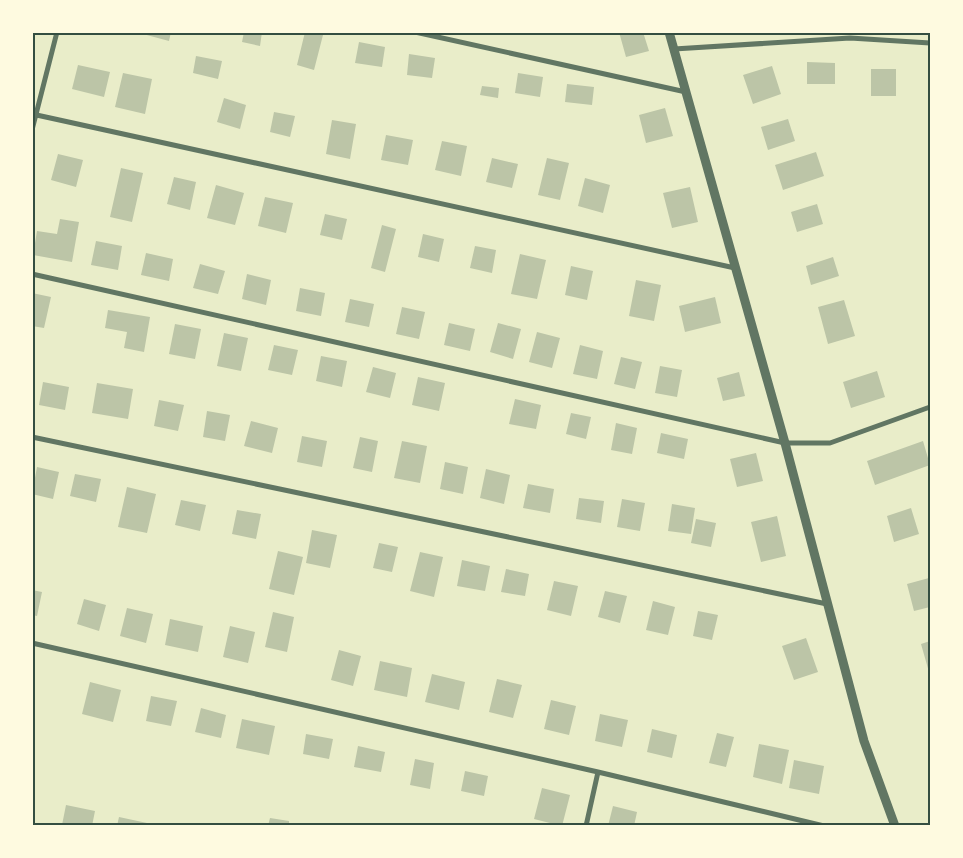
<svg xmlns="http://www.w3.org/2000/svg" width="963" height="858" font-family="'Golos Text',sans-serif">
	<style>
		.building { fill: #bcc5a7 }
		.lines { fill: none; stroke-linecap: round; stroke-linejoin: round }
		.minor { stroke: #617663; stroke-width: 5 }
		.tertiary { stroke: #617663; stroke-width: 9 }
		.neatline { fill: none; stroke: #344e41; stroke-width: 2 }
	</style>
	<rect width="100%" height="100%" fill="#e9edc9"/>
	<path class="building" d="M143 32H171L169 41 143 34Z
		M244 32H262L260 46 242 42Z
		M305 32 323 35 314 70 297 65Z
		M619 32H643L649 51 626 57Z
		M359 42 385 47 382 67 355 63Z
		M409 54 435 58 432 78 407 75Z
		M196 56 222 61 218 79 193 73Z
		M807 62 835 63V84H807Z
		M78 65 110 72 104 97 72 89Z
		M772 66 781 94 753 104 743 75Z
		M871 69H896V96H871Z
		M123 73 152 79 145 114 115 107Z
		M518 73 543 77 540 97 515 93Z
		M567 84 594 87 592 105 565 102Z
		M482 86 499 88 498 98 480 95Z
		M224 98 246 105 240 129 217 122Z
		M665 108 673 136 646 143 639 115Z
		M274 112 295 116 290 137 270 132Z
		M788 119 795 141 768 150 761 127Z
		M332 120 356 124 350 159 326 154Z
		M386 135 413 140 408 165 381 160Z
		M442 141 467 146 461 176 435 170Z
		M816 152 824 176 783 190 775 165Z
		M58 154 83 160 76 187 51 180Z
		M492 158 518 164 512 188 486 182Z
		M547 158 569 163 560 200 538 195Z
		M121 168 143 173 132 222 110 217Z
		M174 177 196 182 190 210 167 204Z
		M585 178 610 185 603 213 578 206Z
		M216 185 244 193 235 225 207 218Z
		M690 187 698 222 672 228 663 193Z
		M265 197 293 203 286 233 258 226Z
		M817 204 823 224 797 232 791 212Z
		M325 214 347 219 342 240 320 235Z
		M60 219 79 222 72 262 33 255 37 231 57 234Z
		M382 225 396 229 385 272 371 268Z
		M423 234 444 239 439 262 418 257Z
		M96 241 122 246 118 270 91 265Z
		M475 246 496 250 492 273 470 268Z
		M146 253 173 259 169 281 141 275Z
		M520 254 546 260 537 299 511 294Z
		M833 257 839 276 811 285 806 266Z
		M200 264 225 271 218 294 193 288Z
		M571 266 593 271 587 300 565 295Z
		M247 274 271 280 266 305 242 299Z
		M636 280 661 285 654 321 629 316Z
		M300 288 325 293 321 316 296 311Z
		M32 293 51 297 44 328 32 326Z
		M715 297 721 323 685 332 679 306Z
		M350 299 374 304 369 327 345 322Z
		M844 300 855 336 828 344 818 307Z
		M402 307 425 312 419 339 396 334Z
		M108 310 150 317 144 352 124 348 127 332 105 328Z
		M449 323 475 329 470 351 444 345Z
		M498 323 521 329 513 359 490 352Z
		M175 324 201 329 195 359 169 354Z
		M537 332 560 338 552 368 529 362Z
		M224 333 248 338 241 371 217 366Z
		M274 345 298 350 292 375 268 370Z
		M580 345 603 351 597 379 573 374Z
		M321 356 347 361 342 387 316 381Z
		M621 357 642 362 635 389 614 384Z
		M660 366 682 370 677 397 655 393Z
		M373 367 396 373 390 398 366 392Z
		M877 371 885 397 851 408 843 382Z
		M739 372 745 396 723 401 717 378Z
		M418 377 445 383 439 411 412 405Z
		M43 382 69 387 65 410 39 405Z
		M97 383 133 389 128 419 92 413Z
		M515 399 541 405 536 429 509 424Z
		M159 400 184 405 178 431 154 426Z
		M207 411 230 415 225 441 203 437Z
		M571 413 591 417 586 439 566 434Z
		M251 421 278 428 272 453 244 446Z
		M616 423 637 428 632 454 611 450Z
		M661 433 688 439 684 459 657 453Z
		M302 436 327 441 322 467 297 462Z
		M360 437 378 441 372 472 353 468Z
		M402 441 427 446 420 483 394 478Z
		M923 441 930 465 875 485 867 461Z
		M756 453 763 481 737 487 730 459Z
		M445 462 468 467 463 494 440 489Z
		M37 467 59 472 53 499 32 494Z
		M486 469 510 475 504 504 480 498Z
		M75 474 101 479 96 502 70 496Z
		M528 484 554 489 550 513 523 508Z
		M127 487 156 494 147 533 118 527Z
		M579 498 604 501 601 523 576 519Z
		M622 499 645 503 640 531 617 527Z
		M181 500 206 505 200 531 175 525Z
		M672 504 695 508 691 534 668 531Z
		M911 508 919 534 894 542 887 516Z
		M237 510 261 514 256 539 232 534Z
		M777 516 786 556 761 562 751 522Z
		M696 519 716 523 711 547 691 543Z
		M312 530 337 535 330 568 306 563Z
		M379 543 398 547 392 572 373 568Z
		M278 551 303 557 294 595 269 589Z
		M420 552 443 557 434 597 410 591Z
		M462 560 490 566 485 591 457 586Z
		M506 569 529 574 525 596 501 592Z
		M929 578 930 607 914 611 907 584Z
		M554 581 578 586 571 616 547 610Z
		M32 590 42 592 37 616 32 615Z
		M605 591 627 596 620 623 598 617Z
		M84 599 106 605 99 631 77 624Z
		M653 601 675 607 668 635 646 630Z
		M127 608 153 614 146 643 120 636Z
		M698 611 718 615 712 640 693 636Z
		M273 612 294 617 287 652 265 647Z
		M170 619 203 626 198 652 165 645Z
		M230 626 255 632 248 663 223 657Z
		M806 638 818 672 794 680 782 646Z
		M930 641V671L929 672 921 644Z
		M339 650 361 656 353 686 331 680Z
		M380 661 412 668 407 697 374 690Z
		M432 674 465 682 459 710 425 702Z
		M497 679 522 685 513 718 489 712Z
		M90 682 121 690 113 722 82 714Z
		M151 696 177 701 171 726 146 721Z
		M551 700 576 706 569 735 544 729Z
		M201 708 226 715 221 738 195 732Z
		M600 714 628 720 622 747 595 741Z
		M242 719 275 726 269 755 236 748Z
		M652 729 677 735 672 758 647 752Z
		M717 733 734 737 726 767 709 763Z
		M306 734 333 739 329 759 303 754Z
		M759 744 789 750 782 784 753 777Z
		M358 746 385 752 381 772 354 767Z
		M415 759 434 763 430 789 410 785Z
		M794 760 824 766 819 794 789 788Z
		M465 771 488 776 484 796 461 791Z
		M542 788 570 795 562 826 534 819Z
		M66 805 95 811 92 826 62 825Z
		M613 806 637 812 634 826H608Z
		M119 817 147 823 146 826H117Z
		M270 818 289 821V826H268Z"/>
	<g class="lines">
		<path class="minor" d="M415 32 686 92
			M674 49 850 38 930 43
			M32 114 735 268
			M32 130 57 32
			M32 274 785 443H830L930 407
			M32 437 827 604
			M32 643 598 772 824 826
			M586 826 598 772"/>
		<path class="tertiary" d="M669 32 785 443 864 741 895 826"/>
	</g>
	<rect width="963" height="858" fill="none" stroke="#fefae0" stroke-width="68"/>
	<rect x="34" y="34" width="895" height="790" class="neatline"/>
</svg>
